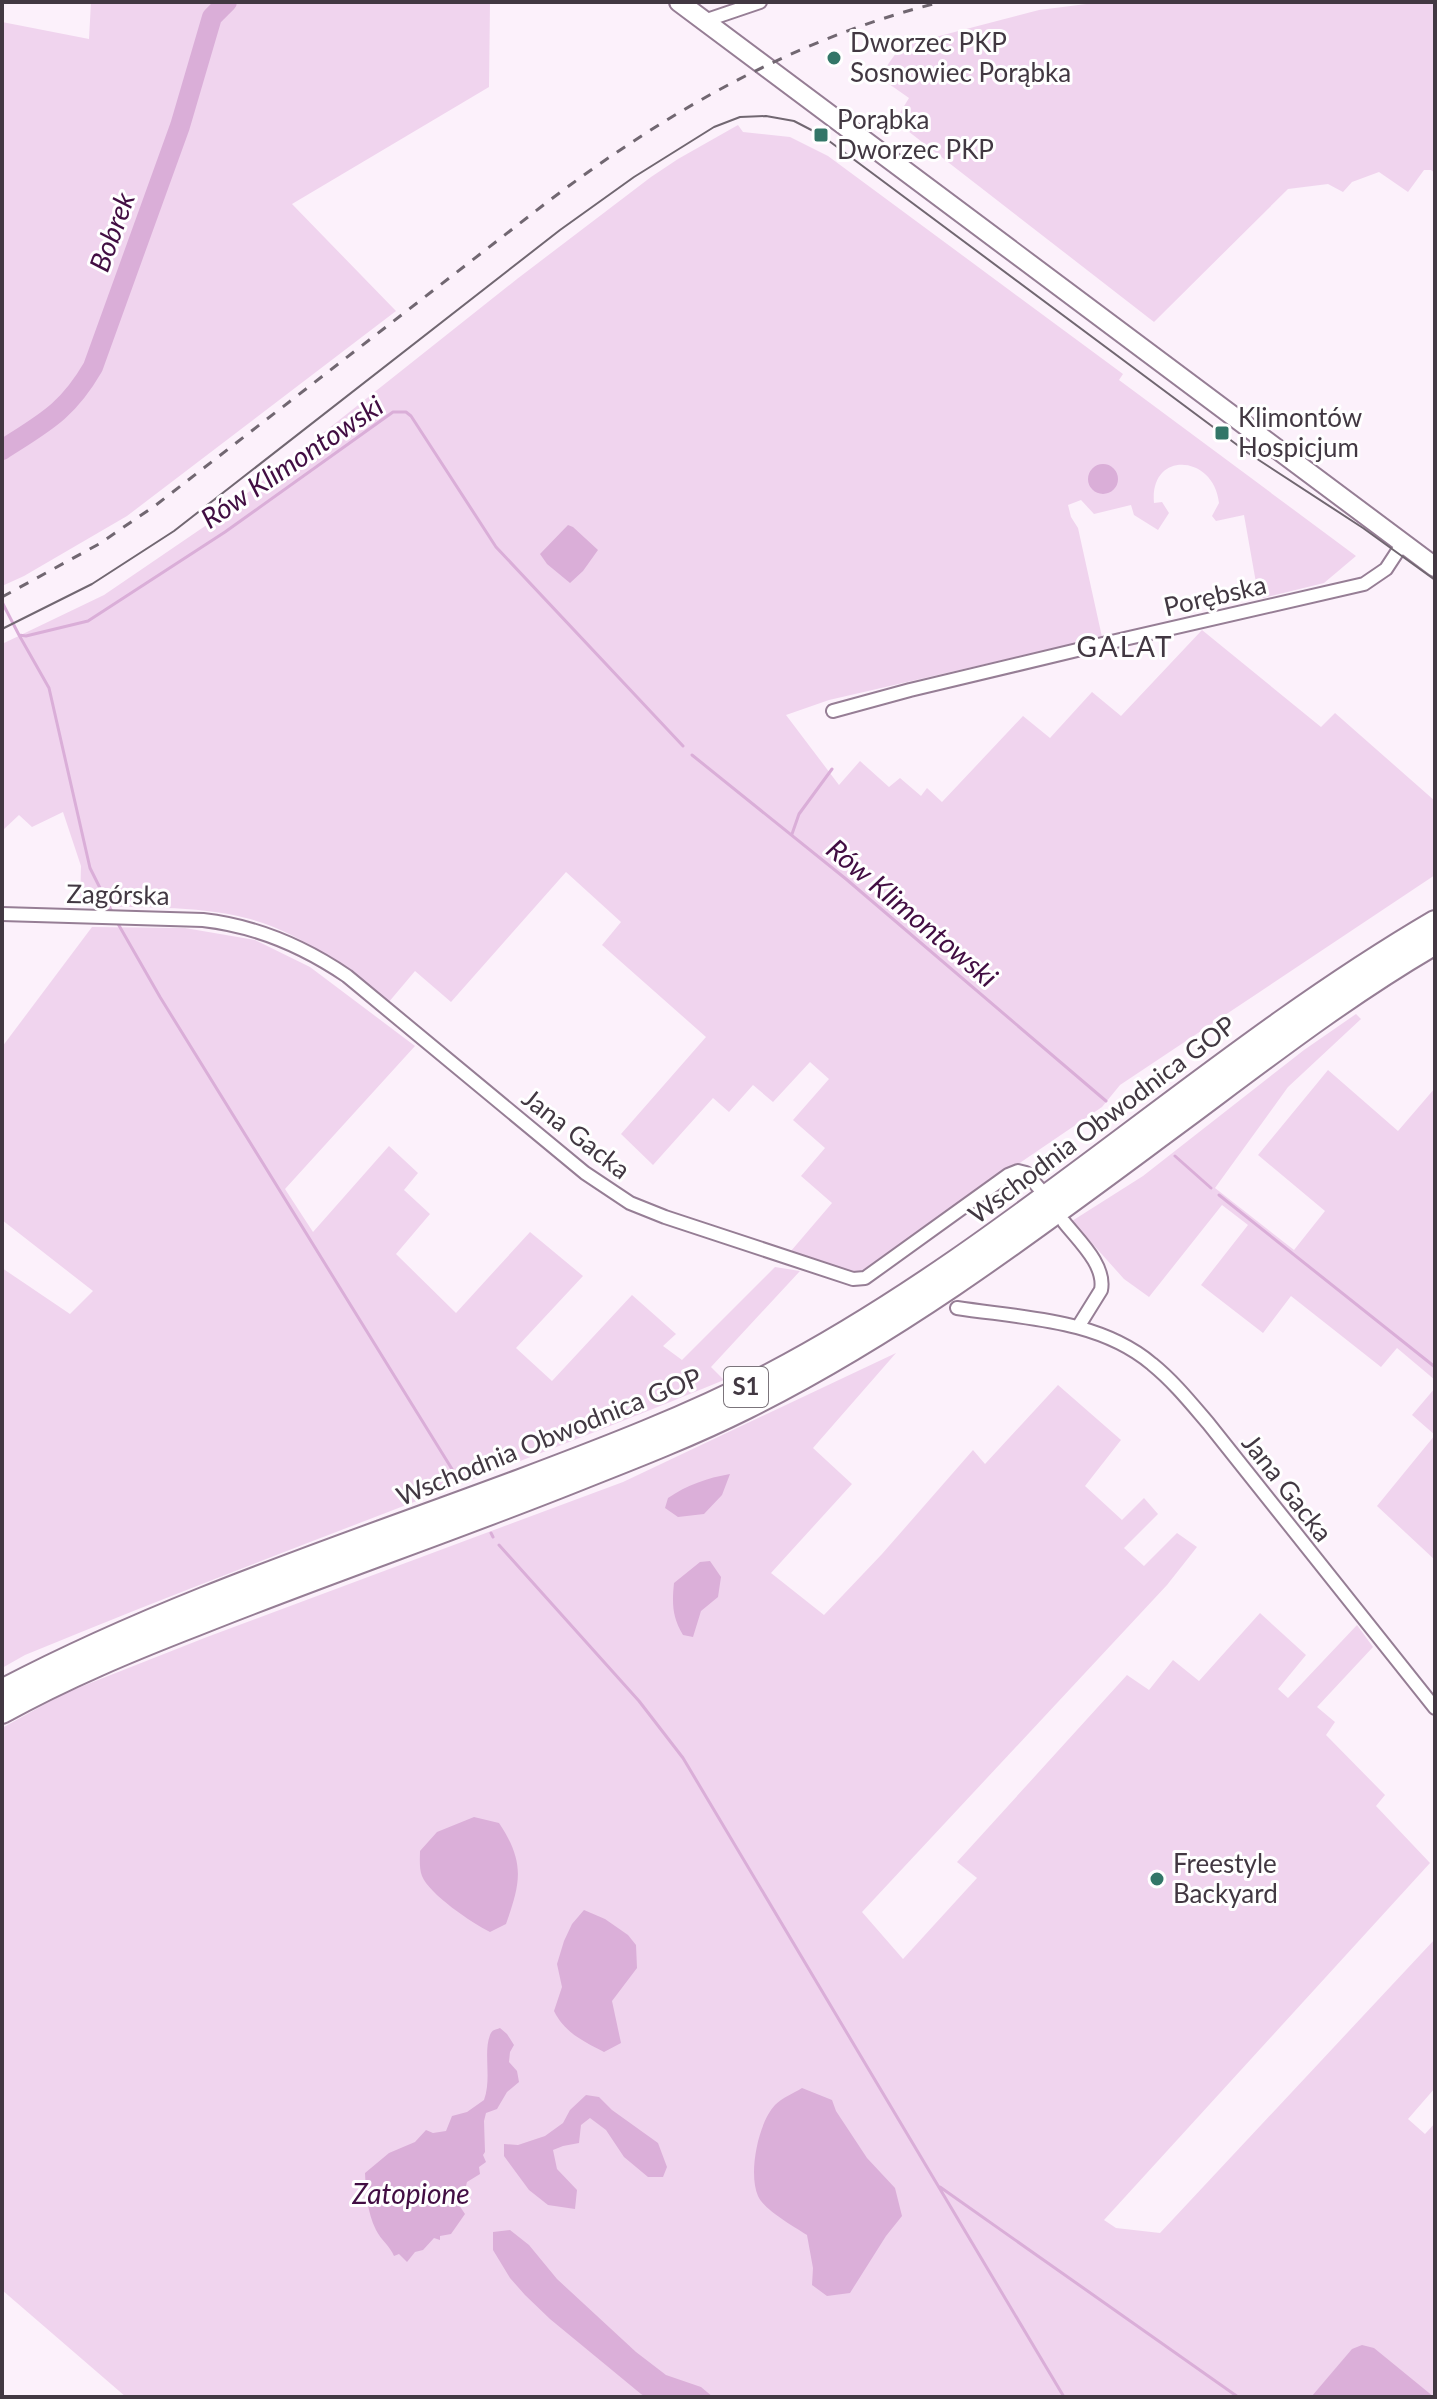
<svg xmlns="http://www.w3.org/2000/svg" width="1437" height="2399" font-family="Lato,sans-serif">
	<style>
		.green { fill: #f0d4ee }
		.forest { fill: #dbafd9 }
		.water { fill: #daaed8 }
		.lines { fill: none; stroke-linecap: round; stroke-linejoin: round }
		.stream { stroke: #daaed8; stroke-width: 3 }
		.river { stroke: #daaed8; stroke-width: 20 }
		.street-casing { stroke: #967e95; stroke-width: 16 }
		.secondary-casing { stroke: #967e95; stroke-width: 22 }
		.highway-casing { stroke: #967e95; stroke-width: 26 }
		.street { stroke: #fff; stroke-width: 12 }
		.secondary { stroke: #fff; stroke-width: 18 }
		.highway { stroke: #fff; stroke-width: 22 }
		.tram { stroke: #716771; stroke-width: 2 }
		.rail { stroke: #716771; stroke-width: 3; stroke-dasharray: 10 10; stroke-linecap: butt }
		.poi-dot { fill: #337668; stroke: #fff; stroke-width: 3 }
		.labels { text-anchor: middle; stroke-width: 6; stroke-linejoin: round; paint-order: stroke }
		.shield { fill: #fff; stroke: #7b747b; stroke-width: 2 }
		.shield-label { font-size: 24px; font-weight: bold; fill: #423842 }
		.poi-label { font-size: 26px; fill: #423842; stroke: #fff; text-anchor: start }
		.street-label { font-size: 26px; fill: #423842; stroke: #fff }
		.water-label { font-size: 28px; font-style: italic; fill: #420e43; stroke: #fff }
		.neighbourhood-label { font-size: 28px; letter-spacing: 2px; fill: #423842; stroke: #fff }
	</style>
	<rect width="100%" height="100%" fill="#fcf1fb"/>
	<path class="green" d="M91 2H490L489 87 292 204 396 311 127 516 24 576 2 586V22L89 39Z
		M1102 2H1435V173L1431 170H1424L1408 192 1379 172 1352 182 1343 192 1328 184 1288 189 1154 322 895 121 909 98 879 77 901 46 1039 10Z
		M738 125 743 132 790 137 828 156 1123 374 1119 380 1356 556 1324 583 1263 598 1258 594 1244 515 1216 521 1212 516 1219 503C1214 454 1149 450 1154 503L1162 502 1169 513 1158 530 1134 515 1131 505 1094 514 1081 500 1068 505 1071 517 1078 528 1102 637 829 700 786 715 839 785 860 761 889 787 900 778 921 796 927 788 942 802 1023 716 1050 738 1092 692 1121 716 1202 630 1321 727 1335 713 1435 801V875L1120 1085 1102 1107 858 1273 791 1251 832 1203 801 1176 825 1148 793 1120 829 1079 810 1062 773 1102 753 1085 729 1112 713 1098 653 1165 621 1134 706 1037 602 945 621 922 566 872 451 1002 415 971 388 1003C345 968 302 932 246 918 197 905 132 908 80 906L81 866 63 812 32 827 19 815 2 831V644L104 595 211 522 517 279 651 177 678 159Z
		M92 927 185 928 255 940 310 967 415 1046 285 1189 313 1232 389 1146 418 1173 404 1190 430 1214 396 1254 456 1313 530 1232 583 1276 516 1348 552 1381 632 1295 676 1334 663 1346 682 1360 775 1267 800 1271 711 1367 724 1380C493 1475 257 1559 25 1655L2 1668V1268L70 1314 93 1291 2 1220V1047Z
		M1356 1014 1361 1019 1288 1087 1215 1188 1294 1250 1325 1211 1258 1155 1328 1070 1398 1131 1435 1088V1380L1397 1348 1381 1367 1291 1296 1263 1333 1201 1285 1248 1225 1222 1205 1149 1297 1124 1279 1072 1221 1143 1176 1304 1050Z
		M896 1353 813 1448 852 1484 771 1573 824 1615 882 1554 973 1450 985 1464 1058 1385 1121 1440 1085 1486 1122 1520 1144 1498 1158 1514 1124 1548 1144 1566 1177 1533 1197 1547 1167 1585 862 1912 903 1959 977 1878 957 1862 1127 1675 1149 1690 1173 1660 1199 1681 1260 1613 1306 1655 1278 1689 1288 1698 1357 1625 1373 1647 1317 1707 1335 1722 1326 1735 1385 1795 1376 1806 1430 1863 1104 2220 1116 2228 1160 2233 1435 1939V2088L1408 2119 1425 2134 1435 2123V2397L1352 2350 1311 2397H126L2 2290V1728L65 1693 207 1637 623 1482Z
		M1435 1388V1560L1377 1506 1435 1435 1412 1415Z"/>
	<path class="forest" d="M730 1474 722 1495 704 1514 678 1517 665 1508 668 1498C687 1485 707 1478 730 1474Z
		M710 1561 721 1577 718 1597 701 1611 693 1637 683 1635C672 1617 672 1603 674 1583L700 1562Z
		M474 1817 499 1823C525 1862 521 1882 506 1924L490 1932C472 1923 429 1894 422 1876 419 1869 420 1858 420 1851L437 1832Z
		M584 1910 605 1919 628 1935 636 1945 637 1968 612 2001 621 2043 604 2052C583 2041 565 2033 554 2011L562 1987 557 1964 564 1941 572 1924Z
		M802 2088 832 2100 836 2111 867 2158 895 2188 902 2216 886 2236 850 2293 827 2296 812 2285 813 2268 807 2235C795 2227 764 2210 758 2196 748 2174 758 2123 775 2105 782 2098 794 2093 802 2088Z
		M586 2095 599 2097 612 2110 658 2143 667 2167 663 2177H648L624 2157 606 2130 590 2118 581 2125 579 2143 563 2146 553 2150 557 2169 577 2190 575 2209 548 2205 529 2190 504 2156V2144L518 2145 545 2136 563 2123 570 2110Z
		M510 2230 529 2245 557 2279 636 2352 666 2375 701 2387 713 2397H646L641 2394 550 2319 525 2295 510 2278 493 2250V2232Z
		M1362 2345 1374 2348 1434 2397H1311L1352 2349Z"/>
	<path class="water" d="M1088 479a15 15 0 1 1 30 0a15 15 0 1 1-30 0Z
		M568 525 573 527 598 550 583 571 570 583 547 564 540 554Z
		M500 2028 507 2034 514 2045 510 2052 509 2062 517 2071 519 2082 507 2092 497 2109 486 2113 484 2121 485 2152 483 2155 486 2162 479 2167 480 2174 467 2182 465 2190 467 2196 457 2202 465 2214 451 2234 440 2236V2240L434 2238 423 2250 415 2252 407 2262 399 2254 394 2256C390 2246 381 2240 376 2230 367 2212 366 2193 365 2173L389 2153 415 2142 426 2130 433 2133 446 2131 452 2116 467 2112 484 2100C492 2078 483 2053 490 2035 492 2030 494 2030 500 2028Z"/>
	<g class="lines">
		<path class="stream" d="M2 602 19 635 26 636 88 621 225 532 393 412H406L411 416 496 547 683 746
			M19 635 49 688 90 868 112 912
			M692 755 846 879 1106 1101
			M792 834 799 814 832 769
			M117 922 160 997 460 1482
			M1115 1109 1118 1112
			M1175 1156 1211 1188
			M1219 1195 1435 1367
			M491 1533 493 1537
			M499 1545 639 1701 683 1758 1064 2397
			M940 2187 1238 2397"/>
		<path class="river" d="M2 450C44 423 67 412 93 367L180 126 212 17 227 2"/>
		<defs>
			<path id="street" d="M704 21 760 2
				M833 711 910 690 1094 646 1364 584 1386 569 1403 543
				M2 914 203 920C256 926 303 946 347 976L585 1173 630 1203 665 1217 853 1279 865 1278 1008 1175 1018 1171 1026 1173 1039 1188
				M1064 1222C1078 1240 1106 1265 1101 1290L1078 1327
				M957 1308C1022 1318 1099 1319 1152 1364 1173 1381 1190 1402 1208 1423L1435 1708"/>
			<path id="secondary" d="M679 2 1435 567"/>
			<path id="highway" d="M2 1691C167 1604 346 1546 520 1481 605 1449 689 1417 770 1375 1009 1250 1203 1058 1435 922
				M2 1712C65 1677 130 1650 197 1624 324 1573 454 1529 581 1478 637 1456 693 1434 747 1407 909 1326 1047 1219 1192 1112 1271 1053 1349 993 1435 943"/>
		</defs>
		<use href="#street" class="street-casing"/>
		<use href="#secondary" class="secondary-casing"/>
		<use href="#highway" class="highway-casing"/>
		<use href="#street" class="street"/>
		<use href="#secondary" class="secondary"/>
		<use href="#highway" class="highway"/>
		<path class="tram" d="M2 629 92 584 174 531 560 230 634 177 714 127 740 117 766 116 794 121 821 135 1248 453 1363 528 1435 580"/>
		<path class="rail" d="M2 597 99 544 156 505 550 200C668 111 796 38 941 2"/>
	</g>
	<g class="poi-dot">
		<circle cx="834" cy="58" r="8"/>
		<rect x="813" y="127" width="16" height="16" rx="4"/>
		<rect x="1214" y="425" width="16" height="16" rx="4"/>
		<circle cx="1157" cy="1879" r="8"/>
	</g>
	<g class="labels">
		<rect class="shield" x="724" y="1367" width="44" height="40" rx="6"/>
		<g class="shield-label">
			<text x="746" y="1395">S1</text>
		</g>
		<g class="poi-label">
			<text x="850" y="52">Dworzec PKP<tspan x="850" dy="30">Sosnowiec Porąbka</tspan></text>
			<text x="837" y="129">Porąbka<tspan x="837" dy="30">Dworzec PKP</tspan></text>
			<text x="1238" y="427">Klimontów<tspan x="1238" dy="30">Hospicjum</tspan></text>
			<text x="1173" y="1873">Freestyle<tspan x="1173" dy="30">Backyard</tspan></text>
		</g>
		<g class="street-label">
			<text transform="translate(1215 596) rotate(-13)" y="9">Porębska</text>
			<text transform="translate(118 895) rotate(1)" y="9">Zagórska</text>
			<text transform="translate(1102 1120) rotate(-37)" y="9">Wschodnia Obwodnica GOP</text>
			<text transform="translate(576 1134) rotate(38)" y="9">Jana Gacka</text>
			<text transform="translate(549 1437) rotate(-22)" y="9">Wschodnia Obwodnica GOP</text>
			<text transform="translate(1287 1488) rotate(52)" y="9">Jana Gacka</text>
		</g>
		<g class="water-label">
			<text transform="translate(112 232) rotate(-70)" y="10">Bobrek</text>
			<text transform="translate(292 462) rotate(-34)" y="10">Rów Klimontowski</text>
			<text transform="translate(912 913) rotate(40)" y="10">Rów Klimontowski</text>
			<text x="411" y="2204">Zatopione</text>
		</g>
		<g class="neighbourhood-label">
			<text x="1125" y="657">GALAT</text>
		</g>
	</g>
	<rect width="1437" height="2399" fill="none" stroke="#423842" stroke-width="8"/>
</svg>
